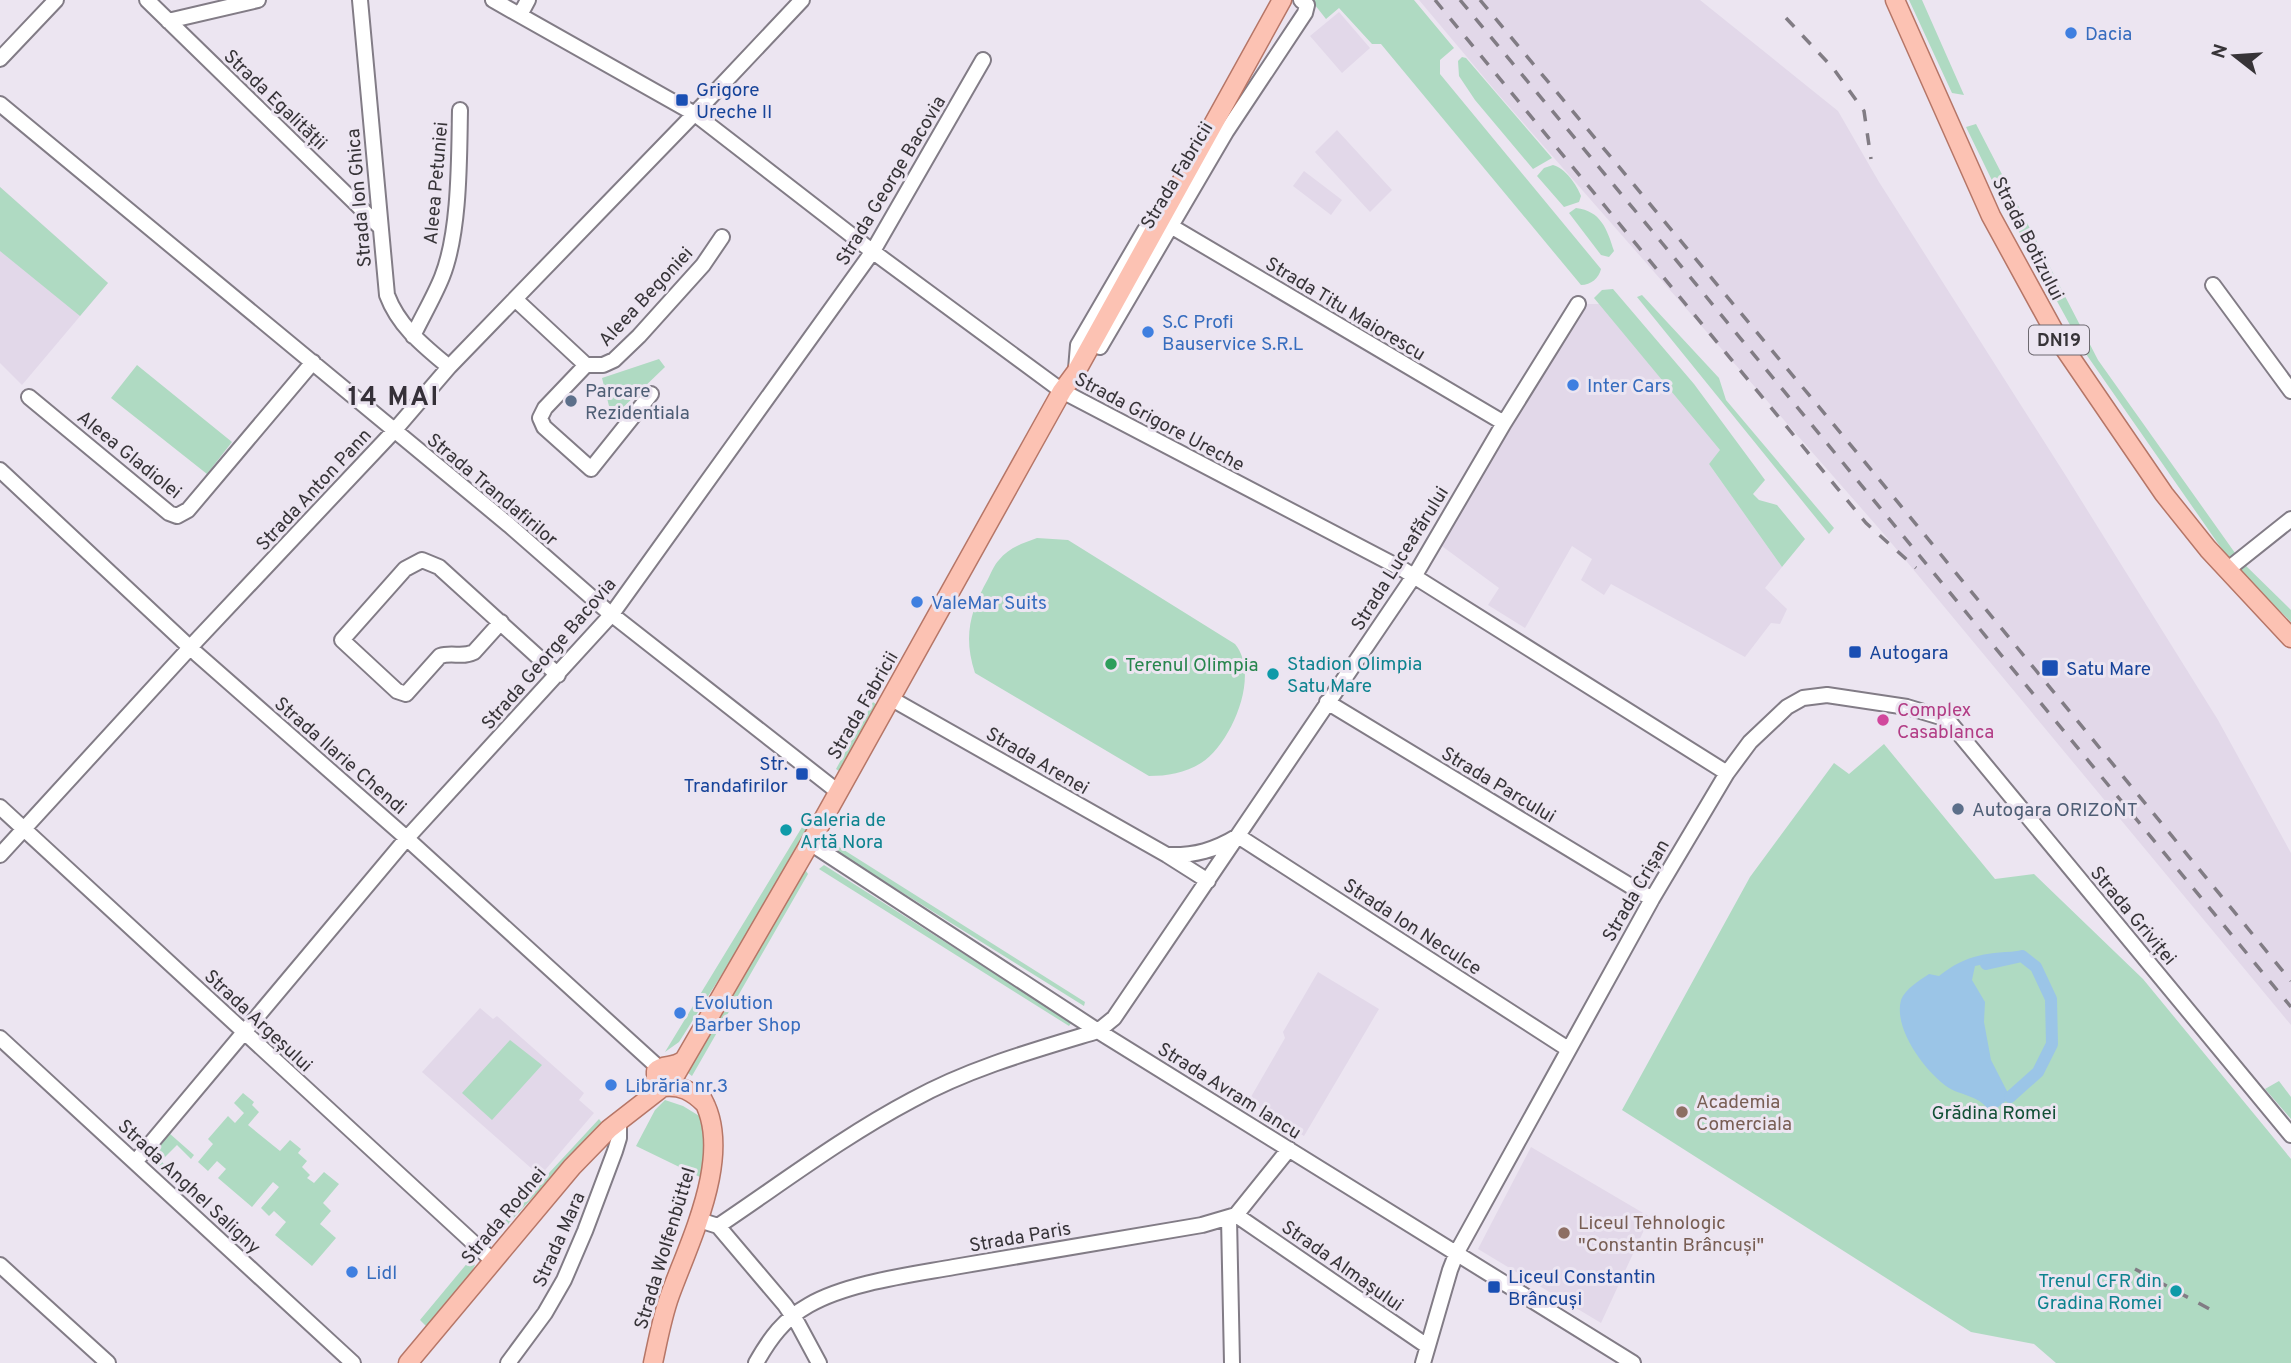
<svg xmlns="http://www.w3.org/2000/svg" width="2291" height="1363" font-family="Overpass,sans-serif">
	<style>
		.built { fill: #e2d8e9 }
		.green { fill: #afdac2 }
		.water { fill: #9bc5e7; fill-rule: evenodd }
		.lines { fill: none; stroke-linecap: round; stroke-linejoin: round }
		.canal { stroke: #9bc5e7; stroke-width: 12 }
		.minor-casing { stroke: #827c86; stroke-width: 18 }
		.major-casing { stroke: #b67667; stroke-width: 21 }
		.minor { stroke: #fff; stroke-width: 14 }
		.major { stroke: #fcc2b3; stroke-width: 18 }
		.rail { stroke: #817c84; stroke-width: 3.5; stroke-dasharray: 12 12; stroke-linecap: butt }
		.shop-dot { fill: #3f7fe0; stroke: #ece5f1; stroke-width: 2.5 }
		.transit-dot { fill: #1a4fb4; stroke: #ece5f1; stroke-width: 2.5 }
		.service-dot { fill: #5c6f8a; stroke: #ece5f1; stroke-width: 2.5 }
		.leisure-dot { fill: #2e9e5b; stroke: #ece5f1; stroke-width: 2.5 }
		.culture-dot { fill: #0f9aa8; stroke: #ece5f1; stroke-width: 2.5 }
		.hotel-dot { fill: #d1479c; stroke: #ece5f1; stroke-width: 2.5 }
		.education-dot { fill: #8d6e63; stroke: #ece5f1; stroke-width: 2.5 }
		.labels { text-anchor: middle; stroke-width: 6; stroke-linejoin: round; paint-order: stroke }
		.shield { fill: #ece5f1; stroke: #6d6970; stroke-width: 2 }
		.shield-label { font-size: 18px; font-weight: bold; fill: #373438 }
		.shop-label { font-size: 19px; fill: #366cbe; stroke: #ece5f1; text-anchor: start }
		.transit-label { font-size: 19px; fill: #164399; stroke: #ece5f1; text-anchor: start }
		.street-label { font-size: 19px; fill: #373438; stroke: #ece5f1 }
		.service-label { font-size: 19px; fill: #4e5e75; stroke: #ece5f1; text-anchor: start }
		.culture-label { font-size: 19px; fill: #0d838f; stroke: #ece5f1; text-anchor: start }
		.leisure-label { font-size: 19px; fill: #27864d; stroke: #ece5f1; text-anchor: start }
		.hotel-label { font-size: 19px; fill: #b23c85; stroke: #ece5f1; text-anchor: start }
		.education-label { font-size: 19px; fill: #785e54; stroke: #ece5f1; text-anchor: start }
		.park-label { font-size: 19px; fill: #125036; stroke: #ece5f1 }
		.district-label { font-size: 26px; font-weight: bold; letter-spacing: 2px; fill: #353038; stroke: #ece5f1 }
	</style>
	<rect width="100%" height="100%" fill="#ece5f1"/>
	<path class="built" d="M1419 0H1700L1838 111 1879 182 2066 476 2218 720 2291 853V1025L1883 533 1498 94Z
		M1339 12 1370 48 1342 73 1310 36Z
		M1337 130 1392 190 1370 212 1315 152Z
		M1304 171 1342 200 1331 215 1293 186Z
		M0 187 108 283 22 385 0 363Z
		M1578 304H1600L1721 450 1709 464 1782 567 1765 588 1787 609 1780 624 1771 623 1745 657 1611 584 1604 595 1581 580 1592 559 1572 546 1525 628 1488 605 1499 588 1435 541Z
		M1318 972 1379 1009 1304 1136 1248 1102 1285 1038 1283 1032Z
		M480 1008 493 1019 497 1016 584 1093 579 1100 594 1113 540 1176 422 1072Z
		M1531 1147 1650 1217 1601 1323 1478 1249Z"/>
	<path class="green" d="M1311 0H1414L1454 48 1440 60V74L1601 269C1599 278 1591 285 1581 285L1381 44H1372L1339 8 1326 19Z
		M1909 0H1922L1964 95 1952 93Z
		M1462 57 1466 58 1552 158 1533 169 1475 100 1459 76 1458 61Z
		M1976 124 2098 360 2240 560 2291 610V622L2233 565 2086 354 2002 201 1966 127Z
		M1553 165C1565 168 1577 185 1581 196L1579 202 1564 207 1537 176 1544 168Z
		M0 187 108 283 80 316 0 251Z
		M1576 208C1601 211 1607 229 1614 251L1609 257 1601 255 1569 213Z
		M1613 289 1694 384 1765 480 1753 494 1759 500 1777 505 1805 539 1782 567 1709 464 1720 450 1594 298 1602 290Z
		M1642 295 1719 378 1726 400 1834 528 1829 534 1637 297Z
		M659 359 665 367 612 418 602 378Z
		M137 365 232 442 207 474 111 398Z
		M1037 538 1068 540 1235 644C1261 675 1231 744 1201 763 1185 773 1167 776 1149 776L975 673C963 637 970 611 988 579 991 573 994 565 999 560 1008 548 1023 543 1037 538Z
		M873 702 877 705 839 771 836 769Z
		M1884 744 1995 879 2034 874 2143 979 2291 1159V1363H2056L2034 1344 1971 1332 1622 1110 1750 877 1834 763 1849 774Z
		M810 814 815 815 757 919 679 1042 665 1052Z
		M836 845 1085 1002 1084 1006 834 850Z
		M824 865 1065 1018 1072 1022 1069 1026 819 869Z
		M806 871 808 874 692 1076 688 1073 687 1066 802 872Z
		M510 1040 542 1065 492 1120 462 1093Z
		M2279 1081 2291 1097V1119L2265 1089Z
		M243 1093 254 1102 252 1105 259 1112 248 1125 280 1151 290 1140 301 1149 298 1153 307 1161 302 1167 310 1175 307 1178 314 1183 324 1172 339 1184 323 1203 331 1211 320 1224 336 1238 312 1266 275 1235 286 1222 274 1211 269 1216 261 1208 279 1187 273 1182 252 1207 218 1178 226 1169 217 1161 208 1171 198 1162 213 1144 208 1139 228 1116 235 1123 244 1113 234 1103Z
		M665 1100 683 1106 701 1117 707 1150 702 1178 636 1146 655 1110Z
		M599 1119 602 1123 496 1237 487 1240Z
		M169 1133 194 1155 191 1159 177 1145 161 1161 188 1187 185 1190 149 1157Z
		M474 1255 475 1265 471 1273 427 1327 420 1320Z"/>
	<path class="water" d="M2024 951 2040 965 2055 997V1045L2039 1075 1997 1108H1987C1978 1096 1961 1095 1949 1088 1926 1073 1893 1029 1901 1000 1905 989 1920 980 1929 974L1939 976C1968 953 1988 953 2024 951ZM2022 956 2036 967 2051 999 2052 1044 2037 1072 2010 1097 1991 1060 1984 1022 1985 1002 1972 980 1975 966Z"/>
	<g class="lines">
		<path class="canal" d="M1986 964 2022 956 2036 967 2051 999 2052 1044 2038 1072 2010 1097"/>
		<defs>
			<path id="minor" d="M147 0 379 226
				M360 0 387 295C399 327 424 346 449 367
				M493 0 695 114 868 248 1062 391 1404 570 1727 773
				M520 15 528 0
				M168 21 258 0
				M0 59 56 0
				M0 104 509 525 606 610 837 791
				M1169 225 1504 423
				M2213 285 2291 391
				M515 299 586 365H603L614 360 639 336 703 265 722 237
				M413 336C422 317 434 297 442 277 460 232 459 159 460 110
				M1100 347 1226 132 1305 13 1307 5 1301 0
				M586 365 545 408 540 418 544 427 591 469 651 394
				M1076 369 1078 345 1145 230
				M29 397 169 513 177 516 188 510 313 362
				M0 470 197 654 403 835 659 1068
				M2227 570 2291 519
				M501 622 474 652C463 658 452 652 440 656L406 694 397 691 342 640 405 569 422 560 439 567 558 675
				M890 698 1167 855 1208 881
				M1327 702 1652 899
				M0 807 492 1260
				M810 843 1098 1031 1633 1363
				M0 855 197 640 394 431 449 367 701 107 802 0
				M1167 855C1195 856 1215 850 1238 836L1568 1049
				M0 1038 353 1363
				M136 1161 407 838 612 614 873 251 983 60
				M1236 1215 1427 1346
				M1229 1218 1232 1363
				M699 1220 718 1226 785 1305 798 1324 819 1363
				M718 1226C782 1183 844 1136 912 1100 970 1068 1035 1050 1098 1031L1114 1018 1418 570 1504 423 1578 304
				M0 1265 108 1363
				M508 1363 545 1313 564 1280 585 1231 615 1151 619 1138V1120
				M756 1363C770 1338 784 1319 809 1305 847 1283 910 1275 954 1267 1037 1253 1120 1239 1202 1225L1236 1215 1289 1149
				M1423 1363 1450 1270 1457 1252 1652 899 1727 773 1750 742 1787 707 1803 698 1827 695 1907 707 1947 719 2291 1135"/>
			<path id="major" d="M1895 0 1991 216 2060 342 2164 494 2208 549 2291 638
				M676 1074 810 843 1062 391 1076 372 1282 0
				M663 1087 656 1081V1071C664 1063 673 1069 684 1060
				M408 1363 572 1167 609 1129 663 1087C681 1085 692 1091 705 1104
				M653 1363C658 1340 662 1317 670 1295 690 1240 736 1150 700 1095"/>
		</defs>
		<use href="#minor" class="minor-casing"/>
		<use href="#major" class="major-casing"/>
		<use href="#minor" class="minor"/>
		<use href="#major" class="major"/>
		<path class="rail" d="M1435 0 1866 523 1916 568
			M1460 0 1662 243 2291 1007
			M1480 0 1864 461 2291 981
			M1786 18 1833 68 1864 111 1871 159
			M2135 1269 2217 1313"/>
	</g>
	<g class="shop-dot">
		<circle cx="2071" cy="33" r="7"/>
		<circle cx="1148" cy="332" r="7"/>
		<circle cx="1573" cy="385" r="7"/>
		<circle cx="917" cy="602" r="7"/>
		<circle cx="680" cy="1013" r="7"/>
		<circle cx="611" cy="1085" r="7"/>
		<circle cx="352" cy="1272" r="7"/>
	</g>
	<g class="transit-dot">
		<rect x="675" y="93" width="14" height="14" rx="3.5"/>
		<rect x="1848" y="645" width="14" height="14" rx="3.5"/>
		<rect x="2041" y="659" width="18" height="18" rx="3.5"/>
		<rect x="795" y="767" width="14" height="14" rx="3.5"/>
		<rect x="1487" y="1280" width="14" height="14" rx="3.5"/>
	</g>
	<g class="service-dot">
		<circle cx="571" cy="401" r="7"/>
		<circle cx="1958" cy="809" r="7"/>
	</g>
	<circle class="leisure-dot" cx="1111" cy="664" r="7"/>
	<g class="culture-dot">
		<circle cx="1273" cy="674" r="7"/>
		<circle cx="786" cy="830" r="7"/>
		<circle cx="2176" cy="1291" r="7"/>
	</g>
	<circle class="hotel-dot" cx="1883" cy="720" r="7"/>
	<g class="education-dot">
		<circle cx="1682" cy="1112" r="7"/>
		<circle cx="1564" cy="1233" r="7"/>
	</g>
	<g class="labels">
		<rect class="shield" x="2029" y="325.5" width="60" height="29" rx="5"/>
		<g class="shield-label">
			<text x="2059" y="346">DN19</text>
		</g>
		<g class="shop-label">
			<text x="2085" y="40">Dacia</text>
			<text x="1162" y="328">S.C Profi<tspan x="1162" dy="22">Bauservice S.R.L</tspan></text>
			<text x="1587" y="392">Inter Cars</text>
			<text x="931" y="609">ValeMar Suits</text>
			<text x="694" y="1009">Evolution<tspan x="694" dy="22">Barber Shop</tspan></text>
			<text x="625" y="1092">Librăria nr.3</text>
			<text x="366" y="1279">Lidl</text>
		</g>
		<g class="transit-label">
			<text x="696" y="96">Grigore<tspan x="696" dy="22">Ureche II</tspan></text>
			<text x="1869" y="659">Autogara</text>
			<text x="2066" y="675">Satu Mare</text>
			<text x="788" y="770" text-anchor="end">Str.<tspan x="788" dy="22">Trandafirilor</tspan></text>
			<text x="1508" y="1283">Liceul Constantin<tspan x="1508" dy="22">Brâncuși</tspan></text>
		</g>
		<g class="street-label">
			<text transform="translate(276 99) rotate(44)" y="7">Strada Egalității</text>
			<text transform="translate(1176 175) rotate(-59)" y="7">Strada Fabricii</text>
			<text transform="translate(890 180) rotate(-59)" y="7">Strada George Bacovia</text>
			<text transform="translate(435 183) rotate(-85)" y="7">Aleea Petuniei</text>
			<text transform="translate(358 198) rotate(-95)" y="7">Strada Ion Ghica</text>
			<text transform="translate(2029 238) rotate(63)" y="7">Strada Botizului</text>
			<text transform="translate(645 296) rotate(-47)" y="7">Aleea Begoniei</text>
			<text transform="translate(1346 308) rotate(31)" y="7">Strada Titu Maiorescu</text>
			<text transform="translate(1160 421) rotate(28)" y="7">Strada Grigore Ureche</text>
			<text transform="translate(130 454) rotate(39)" y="7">Aleea Gladiolei</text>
			<text transform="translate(313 489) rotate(-47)" y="7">Strada Anton Pann</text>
			<text transform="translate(493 489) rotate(40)" y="7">Strada Trandafirilor</text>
			<text transform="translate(1399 558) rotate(-58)" y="7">Strada Luceafărului</text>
			<text transform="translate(548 653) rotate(-49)" y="7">Strada George Bacovia</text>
			<text transform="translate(862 705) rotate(-60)" y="7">Strada Fabricii</text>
			<text transform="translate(341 755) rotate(41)" y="7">Strada Ilarie Chendi</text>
			<text transform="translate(1038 760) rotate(30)" y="7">Strada Arenei</text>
			<text transform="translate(1499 784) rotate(31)" y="7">Strada Parcului</text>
			<text transform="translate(1635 890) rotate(-60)" y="7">Strada Crișan</text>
			<text transform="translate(2134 915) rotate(50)" y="7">Strada Griviței</text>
			<text transform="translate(1413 926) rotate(33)" y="7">Strada Ion Neculce</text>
			<text transform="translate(259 1020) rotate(43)" y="7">Strada Argeșului</text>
			<text transform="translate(1230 1090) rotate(32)" y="7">Strada Avram Iancu</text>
			<text transform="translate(190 1186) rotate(43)" y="7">Strada Anghel Saligny</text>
			<text transform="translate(503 1215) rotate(-50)" y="7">Strada Rodnei</text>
			<text transform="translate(1020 1236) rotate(-10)" y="7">Strada Paris</text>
			<text transform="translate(558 1239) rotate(-66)" y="7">Strada Mara</text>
			<text transform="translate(664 1248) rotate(-73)" y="7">Strada Wolfenbüttel</text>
			<text transform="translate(1343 1265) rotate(35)" y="7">Strada Almașului</text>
		</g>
		<g class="service-label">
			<text x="585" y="397">Parcare<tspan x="585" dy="22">Rezidentiala</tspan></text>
			<text x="1972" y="816">Autogara ORIZONT</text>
		</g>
		<g class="culture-label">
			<text x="1287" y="670">Stadion Olimpia<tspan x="1287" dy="22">Satu Mare</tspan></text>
			<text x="800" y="826">Galeria de<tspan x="800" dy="22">Artă Nora</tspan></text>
			<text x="2162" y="1287" text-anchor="end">Trenul CFR din<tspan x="2162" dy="22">Gradina Romei</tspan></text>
		</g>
		<g class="leisure-label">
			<text x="1125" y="671">Terenul Olimpia</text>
		</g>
		<g class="hotel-label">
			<text x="1897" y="716">Complex<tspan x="1897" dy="22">Casablanca</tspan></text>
		</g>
		<g class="education-label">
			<text x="1696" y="1108">Academia<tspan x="1696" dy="22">Comerciala</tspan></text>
			<text x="1578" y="1229">Liceul Tehnologic<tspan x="1578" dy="22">"Constantin Brâncuși"</tspan></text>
		</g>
		<g class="park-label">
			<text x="1994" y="1119">Grădina Romei</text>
		</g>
		<g class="district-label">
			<text x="394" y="405">14 MAI</text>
		</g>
	</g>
	<g transform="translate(2235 56) rotate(287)" stroke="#ece5f1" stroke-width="5" paint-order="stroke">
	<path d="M0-5L12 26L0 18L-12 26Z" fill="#373438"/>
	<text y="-10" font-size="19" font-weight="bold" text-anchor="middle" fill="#373438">N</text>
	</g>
</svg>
